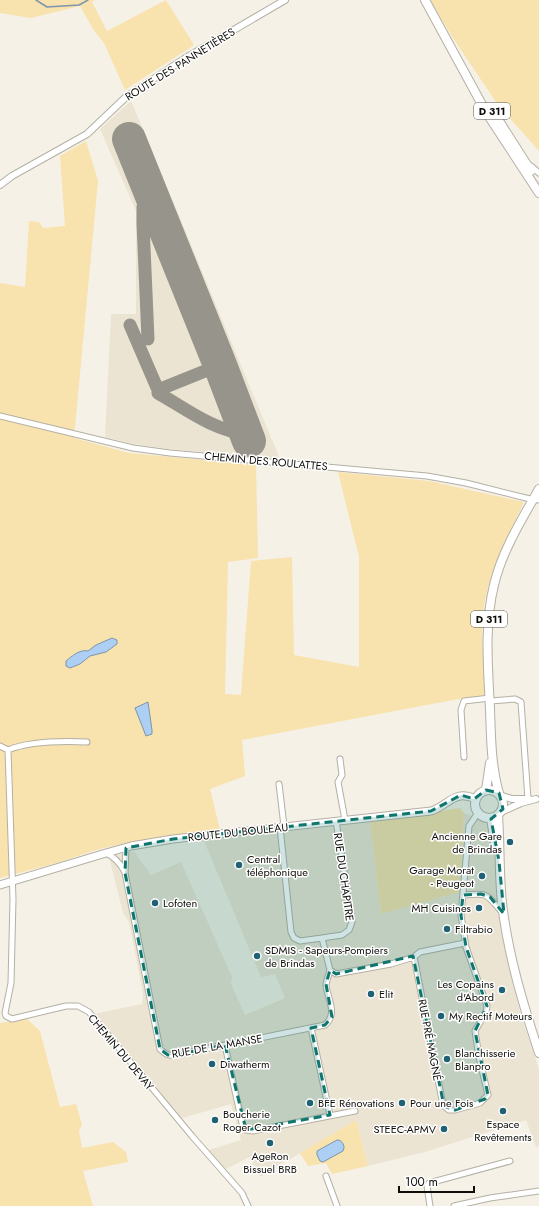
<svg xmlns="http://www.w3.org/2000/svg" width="539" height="1206" font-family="Jost,sans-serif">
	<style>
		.built { fill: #ebe4d2 }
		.green { fill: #f8e2ae }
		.water { fill: #accff3; stroke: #7d95ad }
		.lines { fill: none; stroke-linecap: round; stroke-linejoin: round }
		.stream { stroke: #7d95ad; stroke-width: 1.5 }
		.taxiway { stroke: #96948b; stroke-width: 13 }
		.runway { stroke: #96948b; stroke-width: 34 }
		.minor-casing { stroke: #b4b0a5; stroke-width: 7 }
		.tertiary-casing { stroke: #b4b0a5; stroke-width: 8 }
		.secondary-casing { stroke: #b4b0a5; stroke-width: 9 }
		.primary-casing { stroke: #b4b0a5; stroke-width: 10 }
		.minor { stroke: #fff; stroke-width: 5 }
		.tertiary { stroke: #fff; stroke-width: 6 }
		.secondary { stroke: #fff; stroke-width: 7 }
		.primary { stroke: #fff; stroke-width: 8 }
		.marked { fill: #0f766e; fill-opacity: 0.2; stroke: #0f766e; stroke-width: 3; stroke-dasharray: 8 5; stroke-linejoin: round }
		.poi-dot { fill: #206175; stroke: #fff; stroke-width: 1.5 }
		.labels { text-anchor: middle; stroke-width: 3; stroke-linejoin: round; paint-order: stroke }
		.shield { fill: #fff; stroke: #565653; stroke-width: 1 }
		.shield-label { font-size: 10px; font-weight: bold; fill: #0e0d09 }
		.street-label { font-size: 11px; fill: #0e0d09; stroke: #fff }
		.poi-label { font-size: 11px; fill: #0e0d09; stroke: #fff; text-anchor: start }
	</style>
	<rect width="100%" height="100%" fill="#f6f1e6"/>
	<path class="built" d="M131 101 140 122 280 459 168 449 134 444 105 437 111 314H136V211L100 129Z
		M464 813 488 822 496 861 498 910 511 977 522 1019 539 1069V1146L536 1147 526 1120 425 1152 368 1166 356 1120 260 1177 249 1157 224 1170 209 1150 241 1140 231 1104 179 1119 94 1014 142 1004 143 993 129 922 123 913 109 857 134 851 151 875 181 862 232 977 231 984 245 1015 285 998 275 974 261 977 204 841 370 822 381 914 460 892Z"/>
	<path class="green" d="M0 0H95L92 2 107 31 166 0 194 45 125 90 104 43 93 29 80 6 31 18 0 13Z
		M430 0H539V151L498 105 451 35Z
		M86 141 98 181 74 438 129 453 256 465 258 558 228 562 225 694 241 695 251 561 292 557 294 655 359 667V557L338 472 429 481 524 502C505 542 484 580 482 625 482 649 485 672 486 695L453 700 242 740 245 776 210 789 220 830 130 842 96 850 60 862 0 878V283L25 287 29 221 39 222 43 228 65 226 60 156Z
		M460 808 464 813 460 892 381 914 370 822Z
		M27 1019 40 1031 60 1107 76 1104 82 1125 79 1130 82 1148 113 1142 126 1152 128 1162 83 1171 93 1206H0V1023Z
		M356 1120 368 1166 332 1174 326 1163 308 1166 300 1153Z"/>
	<path class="water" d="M112 638 117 640V644L106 652 90 656 80 664 70 668 66 666V661C72 656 80 649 88 651L96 645Z
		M148 702 152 730V734L146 736 135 708Z
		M337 1140C342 1140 344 1144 344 1148L343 1151 323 1162 320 1161 317 1155V1151Z"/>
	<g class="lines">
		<path class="stream" d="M36 0 47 7 79 5 88 0"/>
		<path class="taxiway" d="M130 325 158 390 220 365
			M148 339 143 224V207L149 187
			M158 393C186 409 214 431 247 434"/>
		<path class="runway" d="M129 139 220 365 249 441"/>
		<defs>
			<path id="minor" d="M531 166 539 173
				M0 416 133 448 170 453 427 476 466 483 530 499 539 500
				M490 701 515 699 521 702 528 799
				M0 746 8 750 13 899 11 983 5 1013 6 1016 12 1019 66 1006H78L89 1012 192 1136 242 1193 248 1206
				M8 750C30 741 64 741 87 742
				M464 757 461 710 464 701 490 698
				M340 759 342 775 338 782 345 820
				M279 784 284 826
				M280 827 291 932 294 938 300 941 322 938 342 935 349 930 352 922 336 821
				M126 848 125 873 160 1049C165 1054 168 1056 175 1055L325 1025C338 1014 328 999 326 986 326 981 329 975 330 970
				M106 853C115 857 120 863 125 872
				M463 895C489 893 485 893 502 912
				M322 938 330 970 336 974 391 964 414 957
				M465 943 420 952 414 957 442 1100 444 1106 449 1110H455L480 1103 488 1095 479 1057 475 1031 486 1012 487 1006 466 947 461 915 469 826 478 813
				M311 1028 330 1115
				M225 1045 242 1123 246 1130 253 1131 355 1111
				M326 1176 337 1206
				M430 1206 427 1186 429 1183 510 1161
				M454 1206 490 1198 539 1191"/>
			<path id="tertiary" d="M0 185 12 176 87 134 126 97 184 59 285 0
				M502 796 512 799H529
				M501 812 521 803 536 799"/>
			<path id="secondary" d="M0 885 106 853 131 846 173 839 431 811C450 805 453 789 476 799"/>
			<path id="primary" d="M425 0 486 112 539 193
				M494 113 531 171
				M475 804a14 14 0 1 1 28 0a14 14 0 1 1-28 0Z
				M486 790 490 763
				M499 793C491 766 491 736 490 709 488 667 484 625 494 585 502 551 522 519 539 489
				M498 815C500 844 499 874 502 903 508 955 523 1004 539 1053
				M491 818 496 850"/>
		</defs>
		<use href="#minor" class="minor-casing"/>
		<use href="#tertiary" class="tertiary-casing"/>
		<use href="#secondary" class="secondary-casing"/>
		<use href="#primary" class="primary-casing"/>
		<use href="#minor" class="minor"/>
		<use href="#tertiary" class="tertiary"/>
		<use href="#secondary" class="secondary"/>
		<use href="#primary" class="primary"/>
	</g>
	<path class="marked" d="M486 790 499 793 503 809 491 819 499 861 504 914 490 897 481 894 463 895 461 915 466 947 487 1006 475 1031 488 1095 485 1099 455 1110 444 1106 413 956 336 974 330 970 326 984 332 1017 325 1025 311 1028 330 1115 246 1130 225 1045 175 1055H168L160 1049 125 873 126 848 173 839 431 811 461 795 474 799Z"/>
	<g class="poi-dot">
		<circle cx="510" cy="842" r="4"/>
		<circle cx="239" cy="865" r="4"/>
		<circle cx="482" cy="876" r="4"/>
		<circle cx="155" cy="903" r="4"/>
		<circle cx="479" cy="908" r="4"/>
		<circle cx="447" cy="929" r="4"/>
		<circle cx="257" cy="956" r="4"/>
		<circle cx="502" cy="990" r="4"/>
		<circle cx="371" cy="994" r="4"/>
		<circle cx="441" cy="1016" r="4"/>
		<circle cx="447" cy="1059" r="4"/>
		<circle cx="212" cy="1064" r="4"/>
		<circle cx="310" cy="1103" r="4"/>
		<circle cx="402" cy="1103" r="4"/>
		<circle cx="503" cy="1111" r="4"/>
		<circle cx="215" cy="1120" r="4"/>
		<circle cx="444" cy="1129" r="4"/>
		<circle cx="270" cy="1143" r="4"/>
	</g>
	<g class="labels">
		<g class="shield">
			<rect x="474" y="103" width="36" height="16" rx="3"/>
			<rect x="471" y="611" width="36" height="16" rx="3"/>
		</g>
		<g class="shield-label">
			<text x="492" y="115">D 311</text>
			<text x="489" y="623">D 311</text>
		</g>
		<g class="street-label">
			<text transform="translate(180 64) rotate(-32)" y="4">ROUTE DES PANNETIÈRES</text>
			<text transform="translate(266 461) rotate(5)" y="4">CHEMIN DES ROULATTES</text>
			<text transform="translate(238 832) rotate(-6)" y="4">ROUTE DU BOULEAU</text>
			<text transform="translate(344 877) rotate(82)" y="4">RUE DU CHAPITRE</text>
			<text transform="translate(430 1040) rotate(79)" y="4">RUE PRÉ MAGNÉ</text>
			<text transform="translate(217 1046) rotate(-10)" y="4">RUE DE LA MANSE</text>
			<text transform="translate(121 1052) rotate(50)" y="4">CHEMIN DU DEVAY</text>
		</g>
		<g class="poi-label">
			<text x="502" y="840" text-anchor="end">Ancienne Gare<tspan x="502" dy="13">de Brindas</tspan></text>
			<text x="247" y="863">Central<tspan x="247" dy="13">téléphonique</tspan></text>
			<text x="474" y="874" text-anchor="end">Garage Morat<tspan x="474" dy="13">- Peugeot</tspan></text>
			<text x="163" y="907">Lofoten</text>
			<text x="471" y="912" text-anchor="end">MH Cuisines</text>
			<text x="455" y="933">Filtrabio</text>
			<text x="265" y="954">SDMIS - Sapeurs-Pompiers<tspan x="265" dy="13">de Brindas</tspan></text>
			<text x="494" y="988" text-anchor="end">Les Copains<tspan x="494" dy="13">d'Abord</tspan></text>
			<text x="379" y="998">Elit</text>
			<text x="449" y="1020">My Rectif Moteurs</text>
			<text x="455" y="1057">Blanchisserie<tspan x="455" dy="13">Blanpro</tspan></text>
			<text x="220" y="1068">Diwatherm</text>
			<text x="318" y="1107">BFE Rénovations</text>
			<text x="410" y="1107">Pour une Fois</text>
			<text x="223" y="1118">Boucherie<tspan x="223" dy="13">Roger Cazot</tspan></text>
			<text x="503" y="1128" text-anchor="middle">Espace<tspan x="503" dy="13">Revêtements</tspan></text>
			<text x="436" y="1133" text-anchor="end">STEEC-APMV</text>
			<text x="270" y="1160" text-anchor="middle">AgeRon<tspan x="270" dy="13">Bissuel BRB</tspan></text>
		</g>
	</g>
	<path d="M399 1186v6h75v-6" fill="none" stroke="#0e0d09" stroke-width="2"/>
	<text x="405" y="1186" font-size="12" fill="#0e0d09" stroke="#ffffff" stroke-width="3" paint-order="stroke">100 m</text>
</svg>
